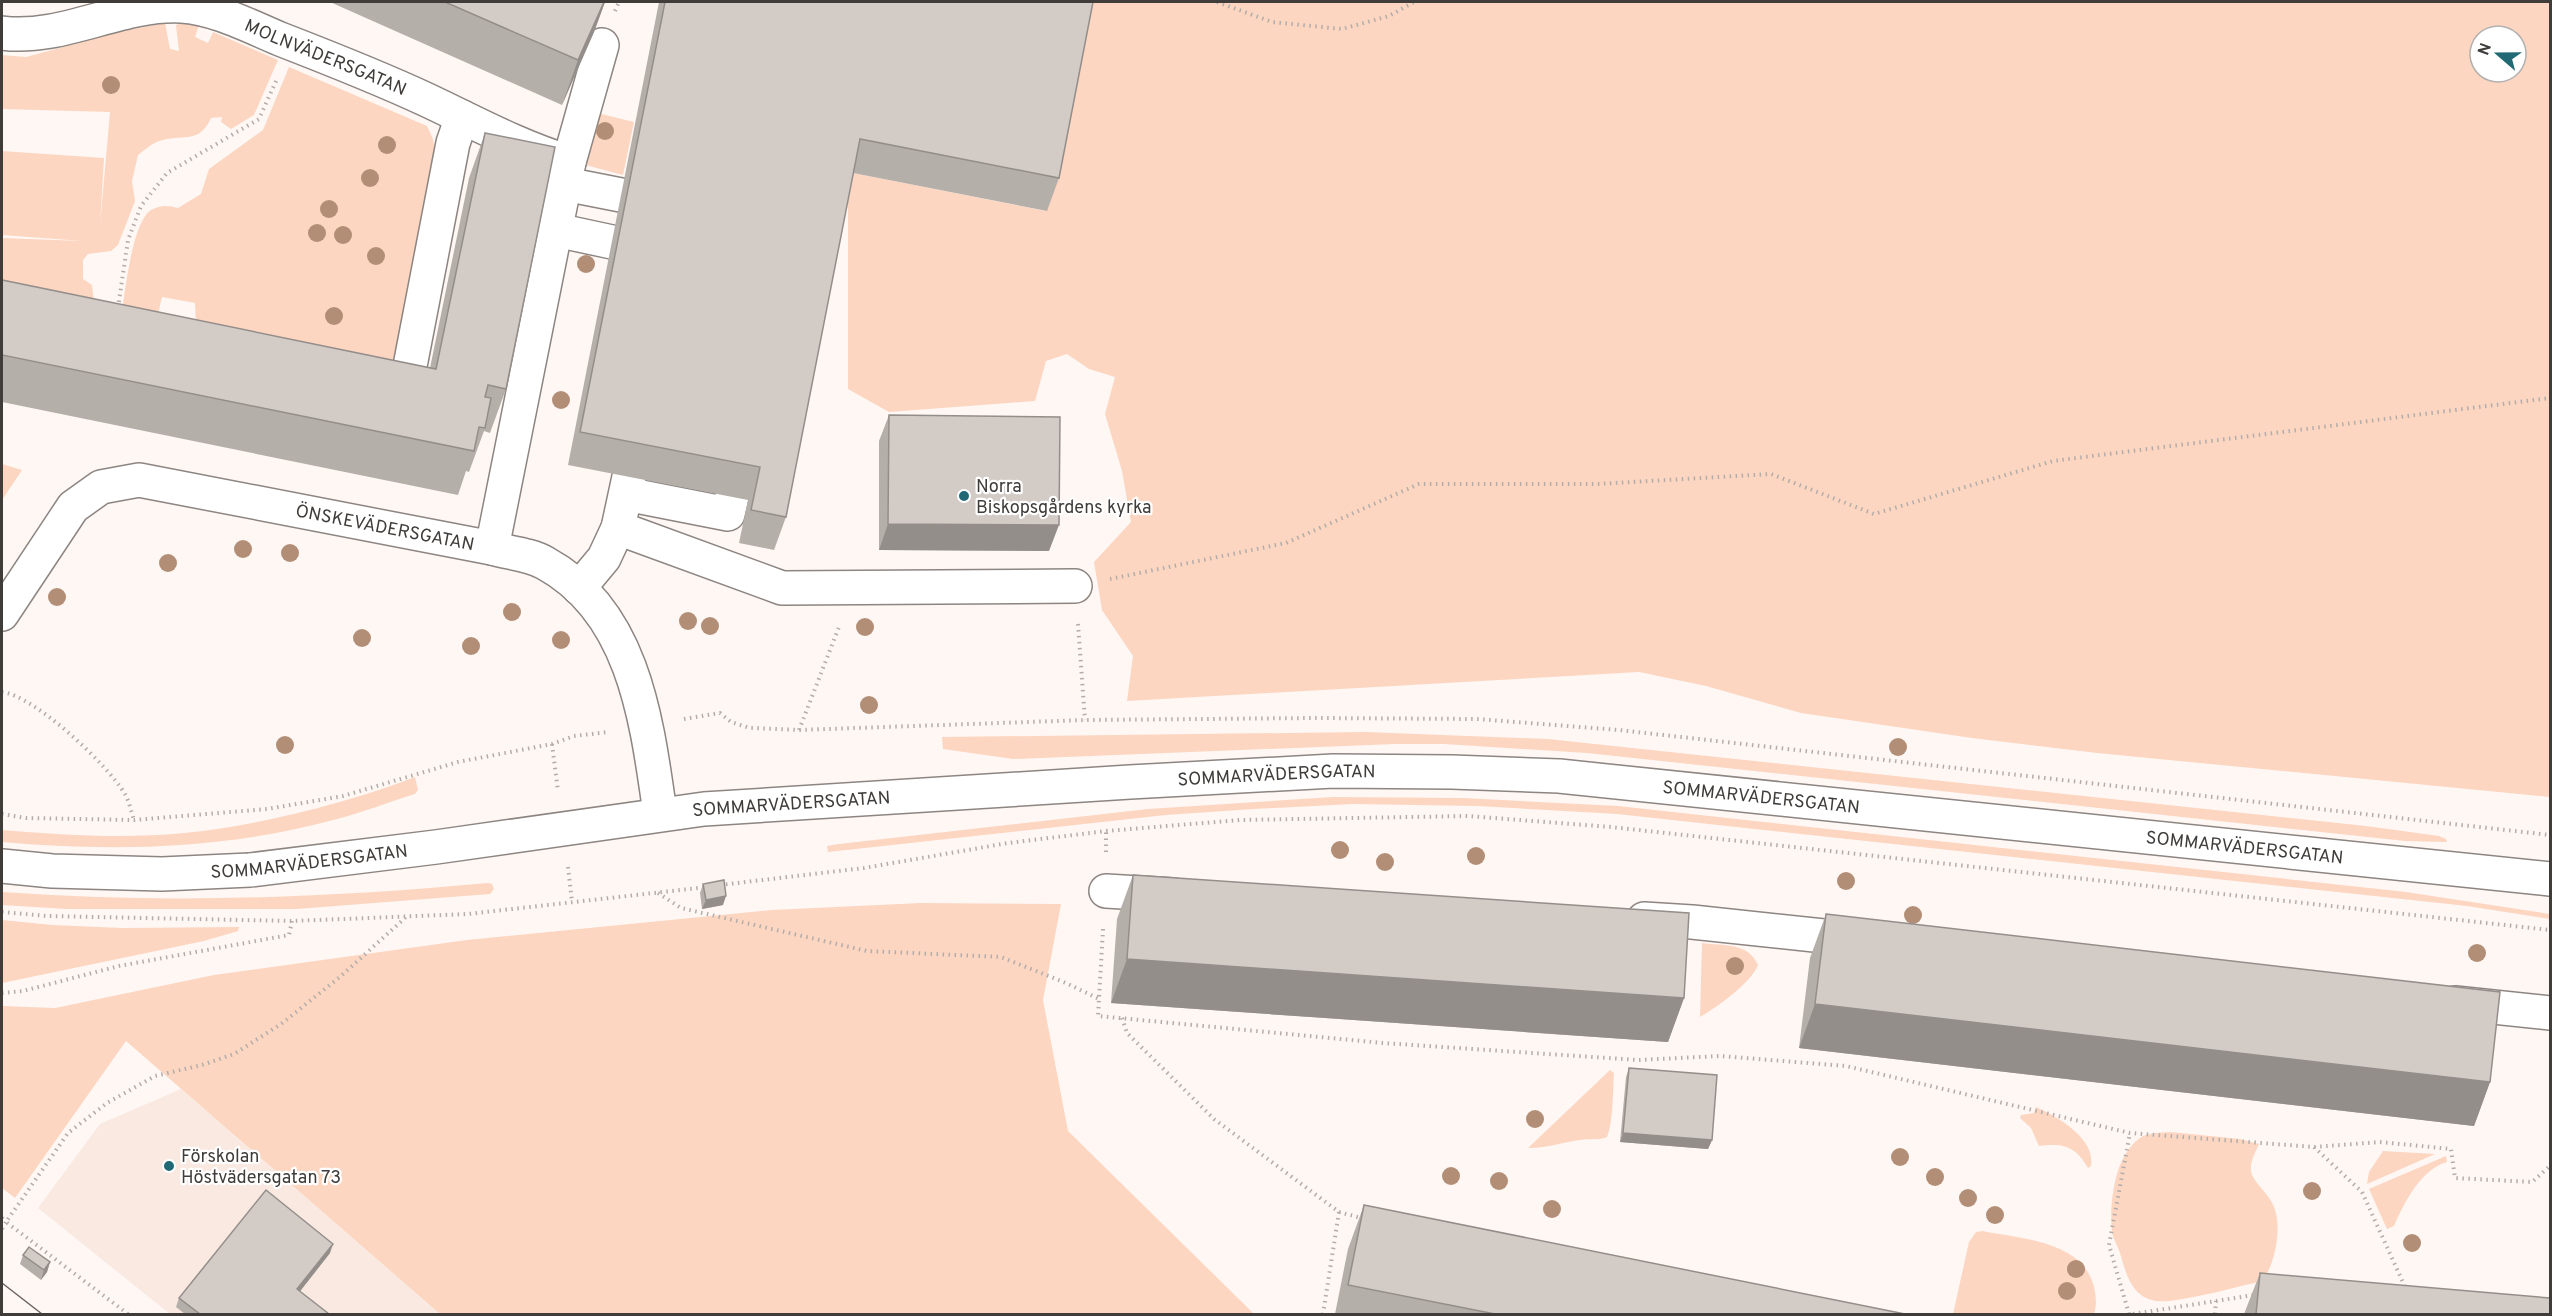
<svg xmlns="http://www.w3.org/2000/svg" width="2552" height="1316" font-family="Overpass,sans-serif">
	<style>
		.built { fill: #f9e9e1 }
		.green { fill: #fdd6c1; fill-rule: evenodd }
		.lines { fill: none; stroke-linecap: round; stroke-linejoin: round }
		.minor-casing { stroke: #8c8581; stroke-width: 36 }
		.path { stroke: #b2adaa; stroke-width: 4; stroke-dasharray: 1.5 4.5; stroke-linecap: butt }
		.minor { stroke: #fff; stroke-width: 33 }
		.tram { stroke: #696563; stroke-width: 1.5 }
		.tree { fill: #b38e77 }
		.wall { fill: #b5afaa }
		.shaded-wall { fill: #948e8b }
		.building { fill: #d3cbc6; stroke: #948e8b; stroke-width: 1.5 }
		.poi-dot { fill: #206975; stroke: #fff; stroke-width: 2 }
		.labels { text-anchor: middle; stroke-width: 4.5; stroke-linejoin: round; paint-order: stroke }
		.street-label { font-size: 18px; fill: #3f3c3a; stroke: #fff }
		.poi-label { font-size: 18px; fill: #3f3c3a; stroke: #fff; text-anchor: start }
	</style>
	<rect width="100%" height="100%" fill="#fef7f4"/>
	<path class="built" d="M181 1089 440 1314H170L38 1208 100 1124Z"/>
	<path class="green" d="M936 2H2550V797L2097 753 1972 738 1801 713 1706 686 1639 672 1127 701 1133 656 1102 610 1094 562 1131 522 1122 471 1105 414 1115 377 1089 369 1067 354 1046 361 1035 401 889 412 848 389V172L1046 211ZM2480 36H2516V72H2480Z
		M187 21 199 25 195 37 208 43 213 32 278 60 254 115 231 129 221 122 222 117 211 118C199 144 185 134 163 140 153 142 146 149 138 155L132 181 135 201 118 245 111 251 88 254 83 260V279L92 285 94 302 2 294V238L82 241 2 235V151L104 158 100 225 110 112 2 109V55L26 57 123 31 165 23 170 49 179 51 176 25Z
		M289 67 427 126 433 139 437 163 400 354 383 375 196 326 195 303 162 297 158 314 119 335C123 309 130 224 151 210 160 205 168 205 178 208L201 194 209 169 263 130Z
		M593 112 634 122 623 175 578 163Z
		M2 464 22 470 2 500Z
		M1366 732 1548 739 2366 826 2439 836 2446 839 2447 842 2405 841 1587 753 1444 744H1395L1013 759 943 749 942 737Z
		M415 777 418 790 415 794C389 802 364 812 337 819 228 849 113 852 2 842V830C62 835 124 839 184 833 256 826 348 803 415 777Z
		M1333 797 1463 798 1618 806 2406 892 2550 914V919L2467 906 1617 814 1478 806 1353 804 1254 809 1166 815 828 852 827 846 839 844 1148 809Z
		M488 883 492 884 494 889 490 894 297 909H66L2 905V892C164 904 326 898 488 883Z
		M921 903 1061 904 1043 1000 1068 1131 1254 1314H440L126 1041 15 1198 2 1188V1006L55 1008 214 975 467 940 772 910Z
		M2 920 52 925 122 928 239 927 238 931 204 941 2 983Z
		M1702 943C1723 946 1748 942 1758 965 1751 983 1717 1007 1700 1017Z
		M1610 1070 1614 1073C1613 1089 1613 1124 1607 1137 1597 1141 1589 1138 1579 1140 1561 1143 1546 1148 1528 1148Z
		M2036 1107C2056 1116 2096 1138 2091 1166L2088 1168C2075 1146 2064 1143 2039 1146L2031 1128 2020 1118 2021 1115 2034 1113Z
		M2171 1132 2240 1139 2259 1144C2255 1153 2248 1165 2252 1175 2256 1184 2266 1192 2271 1201 2284 1222 2276 1261 2263 1281 2239 1286 2176 1304 2156 1301 2131 1297 2126 1273 2120 1253 2118 1246 2113 1239 2112 1232 2109 1204 2114 1156 2140 1138 2148 1132 2161 1133 2171 1132Z
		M2383 1151 2435 1154 2367 1184 2369 1172Z
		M2446 1156 2447 1162C2421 1169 2404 1203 2394 1226L2387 1229 2369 1189Z
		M1983 1231C2021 1239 2083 1241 2094 1287 2096 1296 2097 1306 2094 1314H1953L1969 1242 1976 1232Z"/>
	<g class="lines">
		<defs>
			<g id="minor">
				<path id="s1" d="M2 33C63 41 120 3 181 6 215 8 249 26 280 39 329 58 380 78 427 100 474 122 519 147 569 162"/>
				<path d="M565 184 621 195"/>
				<path d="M556 230 612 242"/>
				<path d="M388 389 405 392 453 143 462 117"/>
				<path d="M626 494 728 514 732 497"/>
				<path d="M618 528 782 588 1075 586"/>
				<path d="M492 548 569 162 602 45"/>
				<path d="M579 588 604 558 618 528 629 477"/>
				<path id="s2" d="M2 614 73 507 101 487 139 480 492 548C508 553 530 554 545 563 635 612 647 723 660 813"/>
				<path id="s3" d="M2 866 52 871 162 874 250 870 436 847 704 809 1130 782 1333 771 1452 772 1559 776 2550 879"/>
				<path d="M1106 891 1173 895"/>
				<path d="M1644 919 1692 922 1861 940"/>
				<path d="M2455 1003 2550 1013"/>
			</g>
		</defs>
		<use href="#minor" class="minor-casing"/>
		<path class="path" d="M1217 2 1272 22 1342 29 1389 16 1414 2
			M615 11 619 2
			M118 308 128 240 141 206 167 173 259 119 277 79
			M1110 579 1286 543 1419 484H1597L1771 474 1874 514 2053 461 2550 398
			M1078 624 1085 720
			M2 692C35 696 107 764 125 794 129 801 131 811 134 820
			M684 719 720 713 731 722 750 728 799 730 1085 720 1316 718 1477 719 1619 730 2550 835
			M799 730 839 627
			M552 744 558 791
			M2 814 26 818 134 820 267 809 343 796 458 762 552 744 574 736 608 732
			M1106 852V831
			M568 867 572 902
			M720 885 864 868 1008 843 1106 831 1240 820 1468 816 1611 827 2550 930
			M658 893 681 908 867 951 1001 957 1066 983 1099 999
			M2 912 47 916 292 921 468 914 707 887
			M1103 929 1098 1016 1383 1043 1638 1060 1720 1056 1846 1066 2130 1133 2314 1147 2380 1142 2451 1149 2455 1178 2532 1182 2550 1166
			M2 993 23 991 119 966 289 935 292 921
			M1122 1018 1127 1033 1214 1119 1339 1212 1323 1314
			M2314 1147 2362 1192 2406 1289
			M1339 1212 1361 1218
			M2 1218 6 1222 2 1229
			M128 1314 6 1222 68 1133 107 1103 155 1076 202 1065 234 1054 281 1024 341 976 406 917
			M2129 1314 2109 1245 2130 1133
			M2133 1314 2254 1295
			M2215 1314 2216 1301"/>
		<use href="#minor" class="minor"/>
		<path class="tram" d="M2 1283 42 1314"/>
	</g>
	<g class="tree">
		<circle cx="111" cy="85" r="9"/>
		<circle cx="605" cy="131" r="9"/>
		<circle cx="387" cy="145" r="9"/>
		<circle cx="370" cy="178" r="9"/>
		<circle cx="329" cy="209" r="9"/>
		<circle cx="317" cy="233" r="9"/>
		<circle cx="343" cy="235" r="9"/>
		<circle cx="376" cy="256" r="9"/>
		<circle cx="586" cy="264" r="9"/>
		<circle cx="334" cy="316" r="9"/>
		<circle cx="561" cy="400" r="9"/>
		<circle cx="243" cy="549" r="9"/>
		<circle cx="290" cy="553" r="9"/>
		<circle cx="168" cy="563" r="9"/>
		<circle cx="57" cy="597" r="9"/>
		<circle cx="512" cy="612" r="9"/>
		<circle cx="688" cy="621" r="9"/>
		<circle cx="710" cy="626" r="9"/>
		<circle cx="865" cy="627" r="9"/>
		<circle cx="362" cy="638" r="9"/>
		<circle cx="561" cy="640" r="9"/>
		<circle cx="471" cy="646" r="9"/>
		<circle cx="869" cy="705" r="9"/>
		<circle cx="285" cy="745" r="9"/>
		<circle cx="1898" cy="747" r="9"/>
		<circle cx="1340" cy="850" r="9"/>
		<circle cx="1476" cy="856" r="9"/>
		<circle cx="1385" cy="862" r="9"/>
		<circle cx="1846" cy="881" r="9"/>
		<circle cx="1913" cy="915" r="9"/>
		<circle cx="2477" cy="953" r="9"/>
		<circle cx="1735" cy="966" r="9"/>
		<circle cx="1535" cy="1119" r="9"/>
		<circle cx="1900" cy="1157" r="9"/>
		<circle cx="1451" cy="1176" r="9"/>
		<circle cx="1935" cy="1177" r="9"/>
		<circle cx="1499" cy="1181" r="9"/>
		<circle cx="2312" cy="1191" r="9"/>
		<circle cx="1968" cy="1198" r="9"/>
		<circle cx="1552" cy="1209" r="9"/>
		<circle cx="1995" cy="1215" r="9"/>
		<circle cx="2412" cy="1243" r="9"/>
		<circle cx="2076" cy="1269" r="9"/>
		<circle cx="2067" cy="1291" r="9"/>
	</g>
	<path class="wall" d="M330 2H605L594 32 562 105Z
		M659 2H1093L1059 178 1047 211 853 173 786 517 774 550 739 543 748 500 568 465Z
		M485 133 506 389 490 433 484 431 469 472 466 471 458 495 2 402V280L430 368 469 178Z
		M889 415 1049 551 879 550V441Z
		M1133 875 1684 998 1668 1042 1111 1003 1117 919Z
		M703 884 723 905 702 909 700 893Z
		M1826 914 2490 1082 2474 1126 1799 1048 1810 958Z
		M1629 1068 1712 1140 1708 1149 1620 1142 1626 1077Z
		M1364 1205 1905 1314H1335L1348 1249Z
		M330 1253 300 1291 329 1314H185L176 1307 179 1298Z
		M23 1255 50 1262 47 1272 41 1280 20 1264Z
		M2260 1273 2550 1314H2244Z"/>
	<path class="shaded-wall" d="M604 2H605L594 32 562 105 578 60Z
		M888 524 1059 525 1049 551 879 550Z
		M726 896 723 905 702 909 706 900Z
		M1127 959 1684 998 1668 1042 1111 1003Z
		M1815 1004 2490 1082 2474 1126 1799 1048Z
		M1623 1133 1712 1140 1708 1149 1620 1142Z
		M333 1244 330 1253 294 1299 297 1289Z
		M50 1262 47 1272 41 1280 44 1270Z"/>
	<path class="building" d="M445 2H604L578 60Z
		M665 2H1093L1059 178 860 139 786 517 751 510 760 467 580 432Z
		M485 133 555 147 506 389 488 385 485 397 491 398 485 428 479 427 474 451 2 355V280L436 369Z
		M889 415 1060 417 1059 525 888 524Z
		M1133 875 1689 913 1684 998 1127 959Z
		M724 880 726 896 706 900 703 884Z
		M1826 914 2500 992 2490 1082 1815 1004Z
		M1629 1068 1717 1075 1712 1140 1623 1133Z
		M266 1190 333 1244 297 1289 329 1314H200L179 1298Z
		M1364 1205 1905 1314H1495L1348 1285Z
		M29 1247 50 1262 44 1270 23 1255Z
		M2260 1273 2550 1298V1314H2256Z"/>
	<g class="poi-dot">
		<circle cx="964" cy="496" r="6"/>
		<circle cx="169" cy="1166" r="6"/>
	</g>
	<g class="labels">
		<g class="street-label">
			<text dy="6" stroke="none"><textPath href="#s1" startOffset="336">MOLNVÄDERSGATAN</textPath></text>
			<text dy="6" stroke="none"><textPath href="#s2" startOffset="452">ÖNSKEVÄDERSGATAN</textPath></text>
			<text dy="6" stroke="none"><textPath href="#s3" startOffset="1280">SOMMARVÄDERSGATAN</textPath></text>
			<text dy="6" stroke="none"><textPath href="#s3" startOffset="1766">SOMMARVÄDERSGATAN</textPath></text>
			<text dy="6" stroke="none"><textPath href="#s3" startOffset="794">SOMMARVÄDERSGATAN</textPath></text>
			<text dy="6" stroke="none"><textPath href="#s3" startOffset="2252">SOMMARVÄDERSGATAN</textPath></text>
			<text dy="6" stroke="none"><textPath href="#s3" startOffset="308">SOMMARVÄDERSGATAN</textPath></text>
		</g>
		<g class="poi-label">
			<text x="976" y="492">Norra<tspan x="976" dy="21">Biskopsgårdens kyrka</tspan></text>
			<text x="181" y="1162">Förskolan<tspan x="181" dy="21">Höstvädersgatan 73</tspan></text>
		</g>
	</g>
	<rect width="2552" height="1316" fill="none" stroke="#3f3c3a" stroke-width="6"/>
	<g transform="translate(2498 54) rotate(290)"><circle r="28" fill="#ffffff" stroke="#b2b1b0" stroke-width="1.5"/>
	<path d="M0-4.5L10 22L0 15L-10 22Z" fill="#206975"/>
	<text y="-9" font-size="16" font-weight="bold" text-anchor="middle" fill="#3f3c3a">N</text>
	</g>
</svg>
